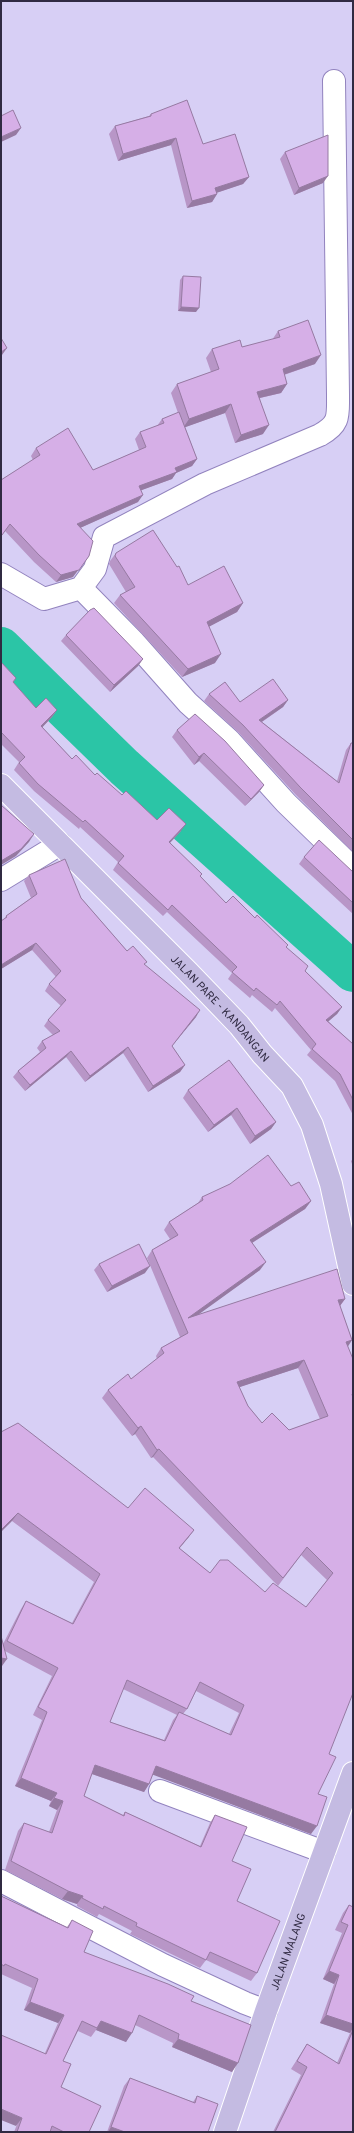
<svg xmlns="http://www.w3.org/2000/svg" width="354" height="2133" font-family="Overpass,sans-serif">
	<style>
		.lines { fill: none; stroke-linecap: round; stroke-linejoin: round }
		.river { stroke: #2bc5a6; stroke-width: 40 }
		.minor-casing { stroke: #9283be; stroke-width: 24 }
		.major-casing { stroke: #fff; stroke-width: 24 }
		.minor { stroke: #fff; stroke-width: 22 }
		.major { stroke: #c4bbe2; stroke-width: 22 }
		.wall { fill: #b896c7; fill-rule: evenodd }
		.shaded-wall { fill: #967aa2 }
		.building { fill: #d6afe7; stroke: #967aa2; fill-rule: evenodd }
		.labels { text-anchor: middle; stroke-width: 3; stroke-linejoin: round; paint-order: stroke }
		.street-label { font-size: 11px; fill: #302a42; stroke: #d7cff5 }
	</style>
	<rect width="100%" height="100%" fill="#d7cff5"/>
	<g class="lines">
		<path class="river" d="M1 647 124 767 353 972"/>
		<defs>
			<path id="minor" d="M1 574 44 599 81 588 95 569 104 537 205 484 320 435C340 424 338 416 338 395L334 81
				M81 588 134 642 188 703 229 740 286 803 353 868
				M1 880 60 844
				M160 1791 324 1852
				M1 1881 163 1965 245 2003 266 2011"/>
			<g id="major">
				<path id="s1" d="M1 785 188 972 239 1025 262 1054 292 1086 312 1125 331 1184 353 1284"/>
				<path id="s2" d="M225 2132 266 2011 353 1773"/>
			</g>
		</defs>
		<use href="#minor" class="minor-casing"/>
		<use href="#major" class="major-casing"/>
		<use href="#minor" class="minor"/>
		<use href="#major" class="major"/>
	</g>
	<path class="wall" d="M151 114 203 144 249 177 243 184 216 193 217 194 212 202 187 208 171 145 118 161 109 134 115 126 149 116Z
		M285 152 323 183 294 195 280 159Z
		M183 276 196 312 178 311 180 280Z
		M278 331 315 364 284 375 287 384 281 393 260 398 263 434 235 443 225 413 185 427 197 459 192 466 176 473 172 479 141 490 138 502 80 528 73 577 56 582 34 562 5 531 1 537V480L33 460 31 456 36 448 93 470 139 450 135 439 140 432 157 426 162 419 178 413 171 393 177 384 211 372 206 358 212 349 242 347 272 340Z
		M116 553 188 585 243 603 237 612 209 626 215 663 182 677 114 603 120 595 126 592 109 564 110 561Z
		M66 635 143 659 138 666 110 692 61 641Z
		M1 662 13 683 36 708 57 710 52 717 42 727 72 759 157 820 181 831 170 843 200 877 226 903 255 918 288 945 286 947 305 971 342 1007 337 1014 328 1021 353 1044V1115L335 1081 307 1055 311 1050 275 1008 272 1012 252 995 250 998 228 979 232 973 167 912 163 916 113 870 118 862 80 827 79 829 34 791 14 770 19 762 1 744Z
		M209 694 240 702 288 700 283 707 262 722 337 781 346 750 351 743H353V852L295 794 238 732 204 701Z
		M177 730 264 785 259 792 245 806 199 761 194 765 172 737Z
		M304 857 353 872V914L299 864Z
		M29 875 81 898 127 951 145 965 196 1017 172 1046 185 1065 180 1072 148 1092 123 1053 85 1082 66 1057 25 1091 13 1077 18 1071 40 1052 37 1048 42 1041 53 1035 44 1026 48 1020 61 1006 45 991 49 984 56 977 32 950 1 969V921L4 919 6 916 31 898 24 881Z
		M188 1090 276 1122 271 1129 250 1144 231 1115 208 1132 183 1098Z
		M353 1159V1167L351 1161Z
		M291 1186 311 1201 305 1209 252 1243 260 1270 198 1314 345 1299 340 1306 352 1340 347 1346 329 1754 318 1794 311 1834 153 1774 149 1784 144 1792 92 1774 84 1796 123 1815 125 1812 200 1846 210 1823 215 1815 232 1861 237 1901 257 1973 251 1981 206 1960 200 1968 130 1934 132 1931 99 1914 97 1917 77 1906V1904L62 1899 5 1870 18 1831 24 1823 49 1832 57 1810 49 1806 51 1801 15 1786 42 1720 33 1715 52 1676 5 1651 2 1666H1V1636L3 1644 21 1609 26 1601 72 1623 94 1582 12 1521 1 1432 128 1508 194 1530 188 1538 179 1548 210 1573 306 1607 327 1580 301 1555 278 1586 153 1457 151 1458 135 1434 132 1436 102 1398 108 1390 131 1379 157 1359 156 1356 161 1348 180 1337 147 1258 152 1250 170 1239 164 1230 169 1222 198 1203 202 1197ZM298 1368 320 1419 289 1430 262 1423 248 1406 239 1387ZM123 1689 177 1715 173 1720 164 1740 110 1722ZM196 1691 239 1713 229 1734 183 1714 187 1709Z
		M99 1264 145 1273 107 1292 94 1270Z
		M1 1896 67 1927 72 1920 84 1952 191 2001 232 2072 172 2047 173 2043 135 2025 126 2042 96 2030 91 2037 78 2031 63 2061 61 2087 89 2132H14L45 2053 58 2023 24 2010 32 1988 1 1974Z
		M349 1905 353 1907V1906V2132H273L301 2075 291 2069 307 2044 337 2063 350 2033 320 2023 334 1984 323 1979 342 1933 335 1930 343 1913Z
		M130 2078 193 2102 197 2096 208 2132H107L124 2086Z"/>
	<path class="shaded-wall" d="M21 128 16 135 1 142V137Z
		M176 138 171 145 118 161 123 154Z
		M328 176 323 183 294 195 299 188Z
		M249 177 243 184 210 195 215 188Z
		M217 194 212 202 187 208 192 201Z
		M181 307 199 308 196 312 178 311Z
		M7 348 2 355 1 356V352Z
		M321 355 315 364 277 377 283 369Z
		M287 384 281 393 251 400 257 392Z
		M231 404 225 413 183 428 189 419Z
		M269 425 263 434 235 443 241 435Z
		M197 459 192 466 176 473 172 479 134 493 139 486 175 468Z
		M143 495 138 502 71 532 77 524Z
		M89 556 73 577 56 582 61 575Z
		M243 603 237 612 201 631 207 622Z
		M221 654 215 663 182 677 188 669Z
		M143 659 138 666 110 692 114 685Z
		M288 700 283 707 254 727 259 720Z
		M57 710 52 717 37 733 41 726Z
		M204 753 199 761 194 765 199 757Z
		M264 785 259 792 245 806 251 799Z
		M186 824 181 831 164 849 169 842Z
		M34 834 29 842 16 856 1 865V861Z
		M36 943 32 950 1 969V965Z
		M342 1007 337 1014 322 1027 326 1020Z
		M200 1010 196 1017 167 1052 172 1046Z
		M128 1047 123 1053 85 1082 90 1076Z
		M71 1051 66 1057 25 1091 30 1085Z
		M185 1065 180 1072 148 1092 153 1086Z
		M237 1108 231 1115 208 1132 214 1125Z
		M276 1122 271 1129 250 1144 255 1136Z
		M311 1201 305 1209 244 1248 250 1240Z
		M266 1262 260 1270 184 1325 188 1318Z
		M150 1266 145 1273 107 1292 112 1286Z
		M345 1299 339 1307 338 1300Z
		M352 1340 347 1348 346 1342Z
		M304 1360 298 1368 231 1390 237 1382Z
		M141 1426 135 1434 132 1436 138 1428Z
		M159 1449 153 1457 151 1458 157 1450Z
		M18 1513 12 1521 1 1532V1530Z
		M194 1530 188 1538 173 1556 179 1548Z
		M1 1658 7 1659 2 1666H1Z
		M95 1765 149 1784 144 1792 89 1773Z
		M156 1766 317 1826 311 1834 151 1774Z
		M21 1778 57 1793 51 1801 15 1786Z
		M54 1798 63 1801 57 1810 49 1806Z
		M68 1891 83 1896 77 1904 62 1899Z
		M329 1971 339 1975 334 1984 323 1979Z
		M30 2002 64 2015 58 2023 24 2010Z
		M326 2015 353 2024V2028L350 2033 320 2023Z
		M101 2021 132 2033 126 2042 96 2030Z
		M178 2039 238 2063 232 2072 172 2047Z
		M1 2109 22 2118 16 2126 1 2120Z
		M111 2127 125 2132H108Z"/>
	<path class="building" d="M187 100 203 144 235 134 249 177 215 188 217 194 192 201 176 138 123 154 115 126 151 116V114Z
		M13 110 21 128 1 137V116Z
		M328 135V176L299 188 285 152Z
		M183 276 201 277 199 308 181 307Z
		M308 320 321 355 283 369 287 384 257 392 269 425 241 435 231 404 189 419 177 384 219 369 212 349 240 340 242 347 280 337 278 331Z
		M1 338 7 348 1 352Z
		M179 412 197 459 175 468 177 472 139 486 143 495 77 524 93 541 89 556 79 570 61 575 39 555 10 524 2 535 1 534V480L40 455 36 448 68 428 93 470 146 447 140 432 164 423 162 419Z
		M153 530 177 567 179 566 188 585 224 566 243 603 207 622 221 654 188 669 120 595 135 587 115 556 116 553Z
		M94 608 143 659 114 685 66 635 90 610Z
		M1 662 16 678 13 682 36 708 46 698 57 710 41 726 72 759 76 755 95 775 97 773 122 795 126 791 157 820 169 808 186 824 169 842 202 874 200 876 226 903 233 896 255 918 257 915 288 945 286 947 308 966 305 971 342 1007 326 1020 353 1044V1100L340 1074 312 1049 316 1044 280 1001 277 1005 256 988 254 991 232 972 237 967 172 905 168 910 118 863 124 856 85 820 83 822 38 784 19 763 25 757 1 732Z
		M273 679 288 700 259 720 339 783 351 743H353V840L300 787 243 725 209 694 225 682 240 702Z
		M195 714 225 741 264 785 251 799 204 753 199 757 177 730Z
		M1 805 34 834 21 849 1 861Z
		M319 840 353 872V903L304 857Z
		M65 859 81 898 127 951 133 946 147 962 144 964 200 1010 172 1046 185 1065 153 1086 128 1047 90 1076 71 1051 30 1085 18 1071 46 1048 42 1041 60 1031 48 1020 66 1000 49 984 61 971 36 943 1 965V921L7 917 6 916 37 894 29 875Z
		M229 1060 276 1122 255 1136 237 1108 214 1125 188 1090Z
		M268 1155 291 1186 299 1182 311 1201 250 1240 266 1262 188 1318 337 1269 345 1299 338 1300 352 1340 346 1342 353 1359V1393L352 1394 353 1398V1693L329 1754 336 1757 318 1794 327 1797 317 1826 156 1766 149 1784 95 1765 84 1796 124 1816 125 1812 201 1847 215 1815 247 1827 232 1861 251 1869 237 1901 280 1921 257 1973 210 1952 206 1960 136 1926 137 1923 104 1906 103 1909 82 1898 83 1896 68 1891 11 1861 24 1823 52 1833 63 1801 54 1798 57 1793 21 1778 47 1712 38 1707 58 1668 7 1641 26 1601 73 1624 100 1574 18 1513 1 1530V1432L18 1423 128 1508 145 1488 194 1530 179 1548 210 1573 220 1560H228L265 1592 273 1583 306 1607 333 1573 307 1547 283 1578 159 1449 157 1450 141 1426 138 1428 108 1390 128 1374 131 1379 164 1353 161 1348 188 1333 152 1250 178 1235 169 1222 203 1200 202 1197 230 1184ZM304 1360 328 1416 289 1430 272 1413 262 1423 248 1406 237 1382ZM127 1680 187 1709 200 1682 244 1705 231 1735 179 1712 165 1741 110 1722Z
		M139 1244 150 1266 112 1286 99 1264Z
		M1 1636 7 1659 1 1658Z
		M1 1896 68 1928 72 1920 93 1931 84 1952 168 1984 194 1996 191 2001 251 2025 238 2063 178 2039 179 2034 139 2015 132 2033 101 2021 97 2028 82 2021 63 2061 71 2064 61 2087 101 2106 89 2132H64L52 2126 50 2132H17L22 2118 1 2109V2035L46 2054 64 2015 30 2002 38 1979 5 1964 4 1966 1 1964Z
		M349 1905 353 1907V2024L326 2015 339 1975 329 1971 348 1925 341 1922Z
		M353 2030V2132H275L307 2067 297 2061 307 2044 339 2064Z
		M130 2078 195 2103 197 2096 218 2104 208 2132H125L111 2127Z"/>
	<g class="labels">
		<g class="street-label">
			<text dy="4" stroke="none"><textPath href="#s1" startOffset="313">JALAN PARE - KANDANGAN</textPath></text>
			<text dy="4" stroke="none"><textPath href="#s2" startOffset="191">JALAN MALANG</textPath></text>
		</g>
	</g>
	<rect width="354" height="2133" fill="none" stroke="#302a42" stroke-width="4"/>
</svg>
